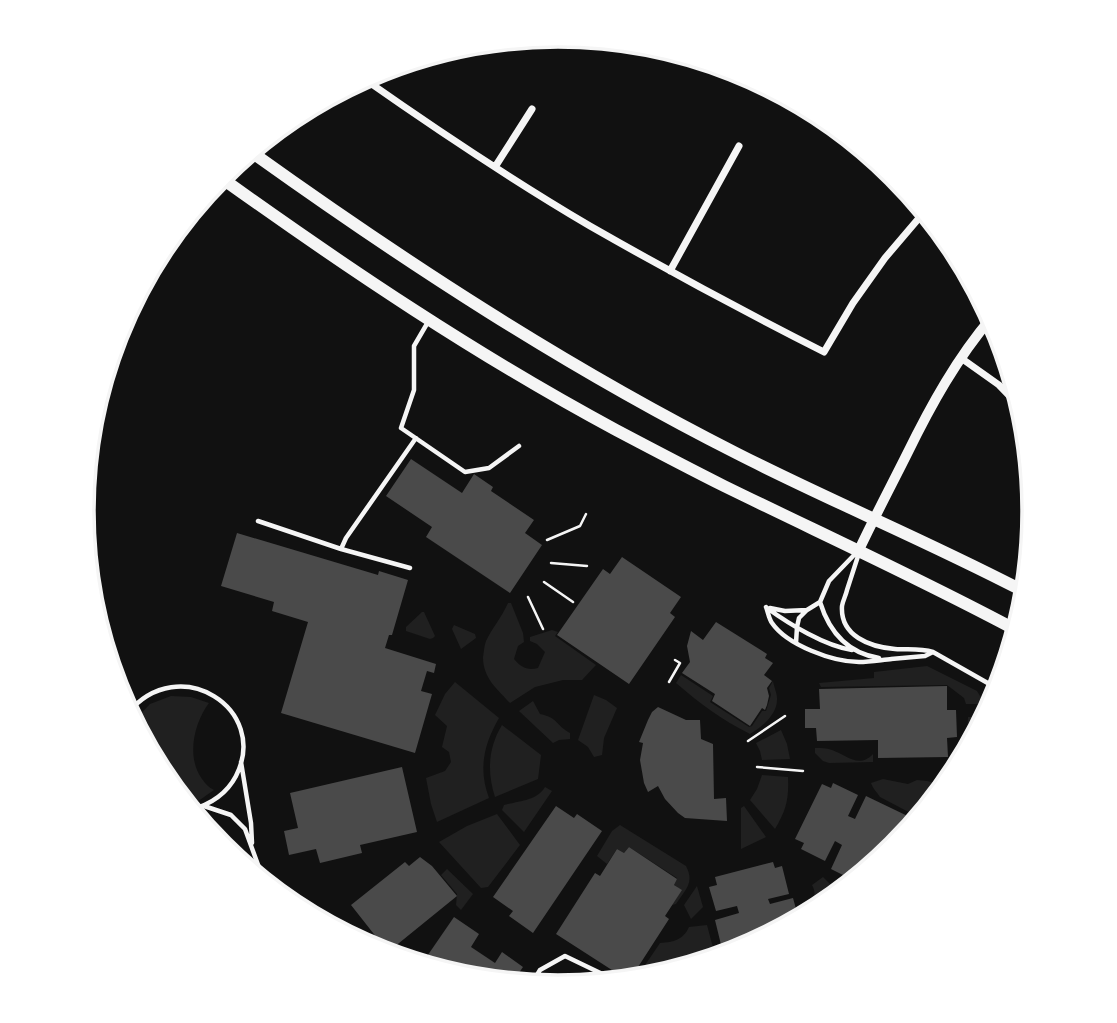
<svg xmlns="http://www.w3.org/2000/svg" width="1117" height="1023" font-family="Arial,sans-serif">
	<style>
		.green { fill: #202020 }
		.building { fill: #4a4a4a }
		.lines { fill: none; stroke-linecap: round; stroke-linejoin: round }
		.path { stroke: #f5f5f5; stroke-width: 2.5 }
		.service { stroke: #f5f5f5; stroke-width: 4.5 }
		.minor { stroke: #f5f5f5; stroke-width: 7 }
		.tertiary { stroke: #f5f5f5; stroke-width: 10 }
		.secondary { stroke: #f5f5f5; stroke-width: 12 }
		.rim { fill: none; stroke: #f5f5f5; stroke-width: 3.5 }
	</style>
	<rect width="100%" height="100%" fill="#111"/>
	<path class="green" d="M508 603H511L523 633 524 642 518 646 514 659C521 667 527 671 538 668L545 652 537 644 530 641V637L552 630 558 632 555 636 596 665 582 680H563L535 687 510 703C497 689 483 678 483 657 484 652 484 646 486 641 492 628 502 617 508 603Z
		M422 612H424L435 636 433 638 430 639 406 631V627Z
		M454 625 475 634 476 638 461 649 452 629Z
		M927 666 977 691 985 704H966L964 698 947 685 821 687 819 683 874 678V672Z
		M681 675 713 696 710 702 749 727 752 726 762 711H766L771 695 769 688 773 681C774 687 777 693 777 698 778 714 762 727 750 734 722 720 699 703 676 683Z
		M455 682 499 718C484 744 478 769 489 798L437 822 431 804 426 778 445 771 451 762 449 752 442 747 447 726 435 715 445 694Z
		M594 695 606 700 617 708 604 738 602 755 594 757 588 747 578 740Z
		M171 696 191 697 209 703C194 723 186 757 202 779 206 784 208 787 214 790L194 804 186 805 162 776 133 722 150 704Z
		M533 701 540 714C559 718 555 725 570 733V739L559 740 553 743 519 711Z
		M968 717H986L957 768 948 762C962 752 968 734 968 717Z
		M502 725 541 755 538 779 495 797C487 772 488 748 502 725Z
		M781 730 787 744 790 759 762 760 760 751 756 743Z
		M815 748C821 748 826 748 832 750 846 755 859 769 873 754V762L829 763 823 761 815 753Z
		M762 775 788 777C789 800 786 810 775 829L750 800 757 789Z
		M883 779 908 784 917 780 927 781 947 786 920 818 880 797C877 792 873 789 871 783Z
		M545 787 552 791 524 832 502 810 504 805C518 801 537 801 545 787Z
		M744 806 766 837 741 849V808Z
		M497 814 520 845 488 887 481 888 439 842 467 826Z
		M620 825 686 866C695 883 685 890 676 904L672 905 681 890 674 885 677 878 629 847 624 853 617 849 607 864 597 856 612 831Z
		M447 869 473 894 461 910 456 905 457 894 441 875Z
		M823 877 840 894 823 908 804 918 802 910 808 909C814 901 817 894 812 885Z
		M697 886 703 907 691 919 684 905Z
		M707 925 716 959 651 979 635 980 660 943C674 942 683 940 689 927Z"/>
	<path class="building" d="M411 459 462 493 474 474 493 487 491 491 534 520 525 533 542 545 510 593 426 537 432 527 386 496Z
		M237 533 378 575 379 571 408 580 392 635H389L385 648 436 664 434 673 427 671 421 691 432 694 415 753 281 713 308 622 272 611 274 602 221 586Z
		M622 557 681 597 670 613 675 617 629 684 557 635 603 569 610 574Z
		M716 622 767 654 765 658 773 663 764 675 772 681 767 688 769 696 767 705 765 710 762 708 750 726 712 701 715 694 682 673 690 662 687 646 691 631 703 640Z
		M947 686V710H956L957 737 947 738 948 757 878 758V740L817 741 816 728H805V709H820L819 689Z
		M658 707 686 720H700L701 739 713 744 714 799 726 798 727 821 685 818 678 813 665 799 658 786 648 792 644 783 640 760 643 743 639 742 648 720 652 712Z
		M402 767 417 832 360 845 362 853 320 863 316 849 289 855 284 831 298 828 290 793Z
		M833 783 858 795 848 816 855 819 866 796 918 821 895 849 855 881 831 869 842 845 835 841 825 861 801 849 804 843 795 839 822 784 831 788Z
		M556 806 574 818 577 814 602 831 533 933 509 916 513 911 493 897Z
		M629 847 677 879 674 885 682 890 665 916 669 919 629 981 556 934 595 873 600 876 617 849 624 853Z
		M420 857 432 866 457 896 388 952 351 905 405 862 409 866Z
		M773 862 775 868 782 866 789 894 768 899 770 904 793 898 799 920 740 952 724 957 715 920 739 913 737 906 716 911 709 887 717 885 715 877Z
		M454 917 479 934 471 947 495 963 502 952 523 967 512 983 465 979 421 965Z"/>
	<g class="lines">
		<path class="path" d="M547 540 580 526 586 514
			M551 563 587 566
			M544 582 573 602
			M528 597 543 629
			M669 682 680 663 675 660
			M748 741 785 716
			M757 767 803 771"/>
		<path class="service" d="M428 322 414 346V390L401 428 465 472 489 468 519 446
			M258 521 341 549 410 568
			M341 549 346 538 416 438
			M859 553C855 565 851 578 847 590 846 595 843 600 842 606 840 636 870 647 895 649 908 650 920 648 933 652L1000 690
			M820 602C829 631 847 653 879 658
			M766 607C768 612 769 619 772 623 787 645 833 662 859 662 870 662 881 660 892 659
			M767 608C789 624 825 646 852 650
			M770 608 785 611 807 610
			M796 643 797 627 799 618 807 610 820 602 829 581 856 553
			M891 659 925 656 933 652
			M128 713C179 651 270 709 236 776 226 795 209 805 190 810
			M241 762 251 823 252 843
			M204 806 231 815 245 829 265 884
			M531 985 540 970 565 956 619 982"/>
		<path class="minor" d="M363 78C437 130 512 180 590 226 667 270 745 312 824 352L853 303 885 258 925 211
			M495 167 532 109
			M670 271 739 146
			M961 358 999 385 1024 411"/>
		<path class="tertiary" d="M859 550C874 518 891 486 907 454 931 405 957 358 992 317"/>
		<path class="secondary" d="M250 151C405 262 566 367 736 453 832 502 932 543 1027 593
			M220 177C347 268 478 356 616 430 652 449 688 468 724 486 822 534 921 579 1018 631"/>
	</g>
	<path d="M0 0H1117V1023H0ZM94 511a464 464 0 1 1 928 0a464 464 0 1 1-928 0Z" fill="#fff" fill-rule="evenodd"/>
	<path class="rim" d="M94 511a464 464 0 1 1 928 0a464 464 0 1 1-928 0Z"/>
</svg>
